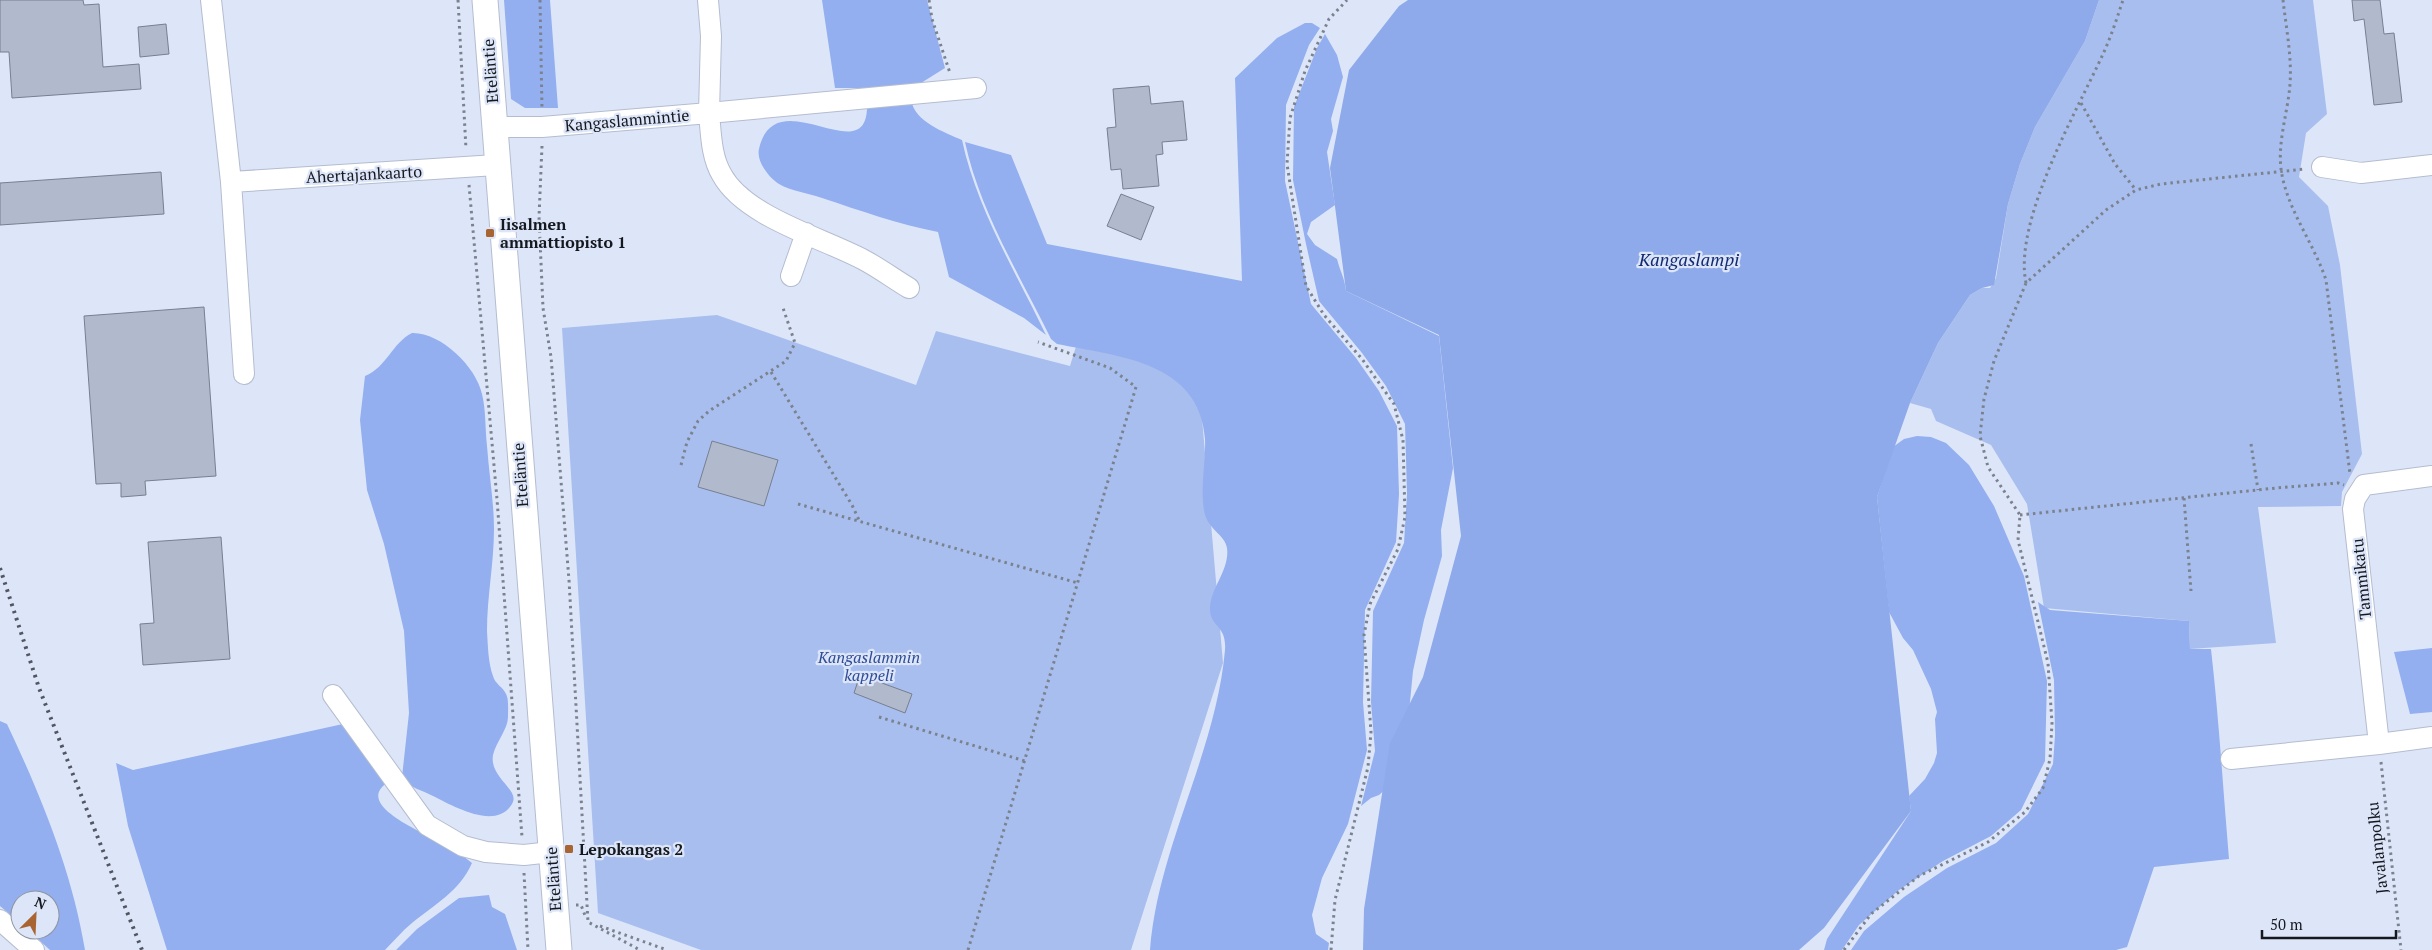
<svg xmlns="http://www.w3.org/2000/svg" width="2432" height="950" font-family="'PT Serif',serif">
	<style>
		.green { fill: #a8beee }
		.forest { fill: #93afef }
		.water { fill: #8eaaea }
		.building { fill: #b1bacd; stroke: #777f90 }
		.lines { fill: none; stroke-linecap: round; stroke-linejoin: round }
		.minor-casing { stroke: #b4bdcf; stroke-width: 22 }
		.tertiary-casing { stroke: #b4bdcf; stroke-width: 27 }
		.path { stroke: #7b828e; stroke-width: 3; stroke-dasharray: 2.5 4; stroke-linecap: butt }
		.minor { stroke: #fff; stroke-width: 20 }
		.tertiary { stroke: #fff; stroke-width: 25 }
		.rail { stroke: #515660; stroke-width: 4; stroke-dasharray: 2.5 5; stroke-linecap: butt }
		.poi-dot { fill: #a86532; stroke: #dde6f9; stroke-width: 2 }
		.labels { text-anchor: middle; stroke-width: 4.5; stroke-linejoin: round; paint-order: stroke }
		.street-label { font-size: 16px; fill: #15181e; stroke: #dde6f9 }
		.poi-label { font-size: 16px; font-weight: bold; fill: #15181e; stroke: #dde6f9; text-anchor: start }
		.park-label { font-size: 16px; font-style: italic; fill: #2f4c97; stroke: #dde6f9 }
		.water-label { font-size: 18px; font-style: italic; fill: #122a72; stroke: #dde6f9 }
	</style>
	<rect width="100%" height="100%" fill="#dde6f9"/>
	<path class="green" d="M2099 0H2313L2327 114 2306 133 2299 177 2328 206 2340 265 2362 454 2342 492 2341 506 2258 507 2276 643 2190 649 2189 621 2044 608 2027 504 1991 445 1936 421 1931 409 1910 403 1938 343 1970 295 1982 288H1990L1996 278 2008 204 2020 164 2035 127 2085 41Z
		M717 315 916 385 936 331 1070 366 1078 340 1199 383 1223 663 1131 950H701L598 913 562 328Z"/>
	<path class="forest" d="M504 0H550L558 108H525L511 99Z
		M822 0H927L945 68 921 83 865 88H835Z
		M1305 23H1312L1320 28 1309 45 1286 105 1285 181 1311 304 1356 358 1379 391 1397 426 1399 494 1396 542 1365 610 1363 702 1367 750 1348 824 1322 878 1312 915 1316 934 1329 943 1328 950H1150C1158 847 1216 753 1225 650 1227 625 1210 627 1210 609 1210 588 1230 570 1227 548 1225 534 1207 530 1204 510 1200 486 1206 463 1205 439 1200 361 1116 356 1057 344L1051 339C1020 275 980 212 965 142L1011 155 1047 244 1242 281 1235 78 1277 38Z
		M1325 34 1337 55 1343 77 1331 119 1333 131 1327 152 1335 205 1311 222 1307 234 1315 245 1337 259C1340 271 1345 279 1346 291L1439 336 1453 468 1441 530 1442 556 1424 620 1413 671 1403 774 1379 795 1371 798 1361 806 1375 751 1371 702 1373 611 1404 543 1407 494 1405 424 1386 386 1362 353 1319 301 1306 244 1293 180 1294 107 1317 48Z
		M911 100C915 122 944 132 962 140 977 210 1016 272 1046 335L1024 318 949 277 938 232C898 224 861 211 822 198 808 193 791 191 779 184 769 178 756 161 759 149 775 77 869 175 867 104Z
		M412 333C440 332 476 366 482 394 486 410 485 429 487 446 489 474 494 502 494 529 494 563 487 597 487 631 488 646 488 662 493 676 495 684 503 687 506 694 509 699 508 711 508 717 508 729 496 742 493 755 489 778 521 790 512 804 496 831 453 806 433 796 422 790 409 788 402 777L409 713 404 631 384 544 367 490 360 420 365 376C387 367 392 343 412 333Z
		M1917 436 1931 437 1946 443 1969 465 1994 506 2024 576 2047 681 2045 761 2021 810 1991 836 1943 861 1899 890 1859 925 1842 950H1824L1827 939 1911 811 1909 796 1925 779 1934 763 1937 753 1935 719 1937 712 1931 689 1913 650 1903 638 1889 612 1877 497 1893 447 1904 439Z
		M2038 602 2050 610 2189 621 2190 649H2211C2219 719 2223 789 2229 859L2154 867 2127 947 2116 950H1851L1864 931 1904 897 1947 868 1996 843 2028 814 2053 764 2055 735 2054 680Z
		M2432 648V712L2410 714 2394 652Z
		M0 721 7 724C41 796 72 871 85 950H50L28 930H50V900H20V923L0 906Z
		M343 724 387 783C351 807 437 838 451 847 458 851 465 858 472 863 459 892 435 904 412 923 402 931 394 941 385 950H167L128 826 116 763 133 770Z
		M489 895 492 907 505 914 517 950H396L417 929 459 898Z"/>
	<path class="water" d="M1408 0H2099L2085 41 2035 127 2020 164 2008 204 1994 285 1982 288 1970 295 1938 343 1910 403 1877 497 1911 811 1824 928 1799 950H1363L1364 909 1390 743 1423 677 1461 536 1439 335 1346 291 1330 168 1349 70 1399 6Z"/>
	<path class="building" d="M0 0H83L84 5 99 4 103 67 139 64 141 89 12 98 9 52H0Z
		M2352 0H2380L2384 34 2394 33 2402 102 2374 105 2364 19 2354 21Z
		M166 24 169 54 140 57 138 27Z
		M1149 86 1151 104 1183 101 1187 140 1162 142 1163 154 1156 155 1159 186 1123 189 1121 169 1111 170 1107 128 1116 127 1113 89Z
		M161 172 164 214 0 225V183Z
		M1121 194 1154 207 1141 240 1107 226Z
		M204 307 216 476 145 481 146 495 121 497V483L96 484 84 316Z
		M712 441 778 460 764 506 698 487Z
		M221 537 230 659 143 665 140 624 154 623 148 542Z
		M860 675 912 694 905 713 854 693Z"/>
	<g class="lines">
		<defs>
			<path id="minor" d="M211 0 231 182 244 374
				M493 127H542L709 113 711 36 708 0
				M2322 167 2361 173 2432 165
				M231 182 496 165
				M791 276 806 233
				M909 288C894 279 879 268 864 260 823 238 745 217 722 175 711 157 711 133 709 113L976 88
				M2432 476 2364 485 2355 499 2353 509 2379 744 2432 737
				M333 695 427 825 463 846 486 852 524 855 551 852
				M2231 759 2379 744
				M0 920 34 950"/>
			<path id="tertiary" d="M485 0 559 950"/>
		</defs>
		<use href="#minor" class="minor-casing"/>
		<use href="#tertiary" class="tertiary-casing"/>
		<path class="path" d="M458 0 466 149
			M540 0 542 109
			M929 0 932 19 950 73
			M2283 0C2286 27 2292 57 2290 84 2288 113 2276 145 2282 175 2289 212 2314 244 2326 280L2350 474
			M2081 103 2115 164 2136 190
			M542 146 539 217 543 308 551 357 569 580 588 922 640 950
			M469 185 497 499 522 837
			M2026 283C2013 221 2077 111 2103 54 2111 37 2117 18 2123 0
			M771 372 852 505 859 520
			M2251 444 2258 490
			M681 465 687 442 698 421 709 411 786 361 795 343 782 305
			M2184 498 2191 591
			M798 504 1078 583
			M2020 515 2276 488 2338 483 2344 485
			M879 717 1025 761
			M2381 762 2401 950
			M524 873 528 950
			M576 905H581L586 918
			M600 926 667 950
			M968 950 1136 387 1110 368 1038 342
			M1331 950 1335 900 1368 767 1371 732 1364 635 1370 604 1398 549 1405 517 1403 440 1394 404 1362 359 1324 315 1306 286 1287 164 1290 118 1305 71 1329 19 1347 0
			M1844 950 1871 914 1919 876 1988 842 2025 812 2043 788 2050 759 2052 723 2048 663 2018 540 2020 515 1988 467 1980 436 1984 399 1994 361 2026 283 2106 210 2136 190 2161 184 2305 169"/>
		<use href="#minor" class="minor"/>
		<use href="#tertiary" class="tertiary"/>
		<path class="rail" d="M0 568 39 688 142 950"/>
	</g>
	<g class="poi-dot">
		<rect x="485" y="228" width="10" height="10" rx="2.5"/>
		<rect x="564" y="844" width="10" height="10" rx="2.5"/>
	</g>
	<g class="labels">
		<g class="street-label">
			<text transform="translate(490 71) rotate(-94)" y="6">Eteläntie</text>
			<text transform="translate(627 120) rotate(-5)" y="6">Kangaslammintie</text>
			<text transform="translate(364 174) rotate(-3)" y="6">Ahertajankaarto</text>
			<text transform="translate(520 475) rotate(-94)" y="6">Eteläntie</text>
			<text transform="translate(2361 579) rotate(-96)" y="6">Tammikatu</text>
			<text transform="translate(2377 848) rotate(-96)" y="6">Javalanpolku</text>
			<text transform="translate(553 879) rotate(-94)" y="6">Eteläntie</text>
		</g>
		<g class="poi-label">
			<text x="500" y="230">Iisalmen<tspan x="500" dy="18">ammattiopisto 1</tspan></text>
			<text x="579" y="855">Lepokangas 2</text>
		</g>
		<g class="park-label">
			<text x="869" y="663">Kangaslammin<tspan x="869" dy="18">kappeli</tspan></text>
		</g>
		<g class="water-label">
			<text x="1689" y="266">Kangaslampi</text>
		</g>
	</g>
	<g transform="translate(35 915) rotate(24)"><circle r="24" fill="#dde6f9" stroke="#8d94a1"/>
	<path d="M0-4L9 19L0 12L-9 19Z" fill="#a86532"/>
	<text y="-8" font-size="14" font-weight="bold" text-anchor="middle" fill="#15181e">N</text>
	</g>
	<path d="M2262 930v8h134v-8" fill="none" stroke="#15181e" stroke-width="2.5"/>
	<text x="2270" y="930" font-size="15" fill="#15181e" stroke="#dde6f9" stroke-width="4" paint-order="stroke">50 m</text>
</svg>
